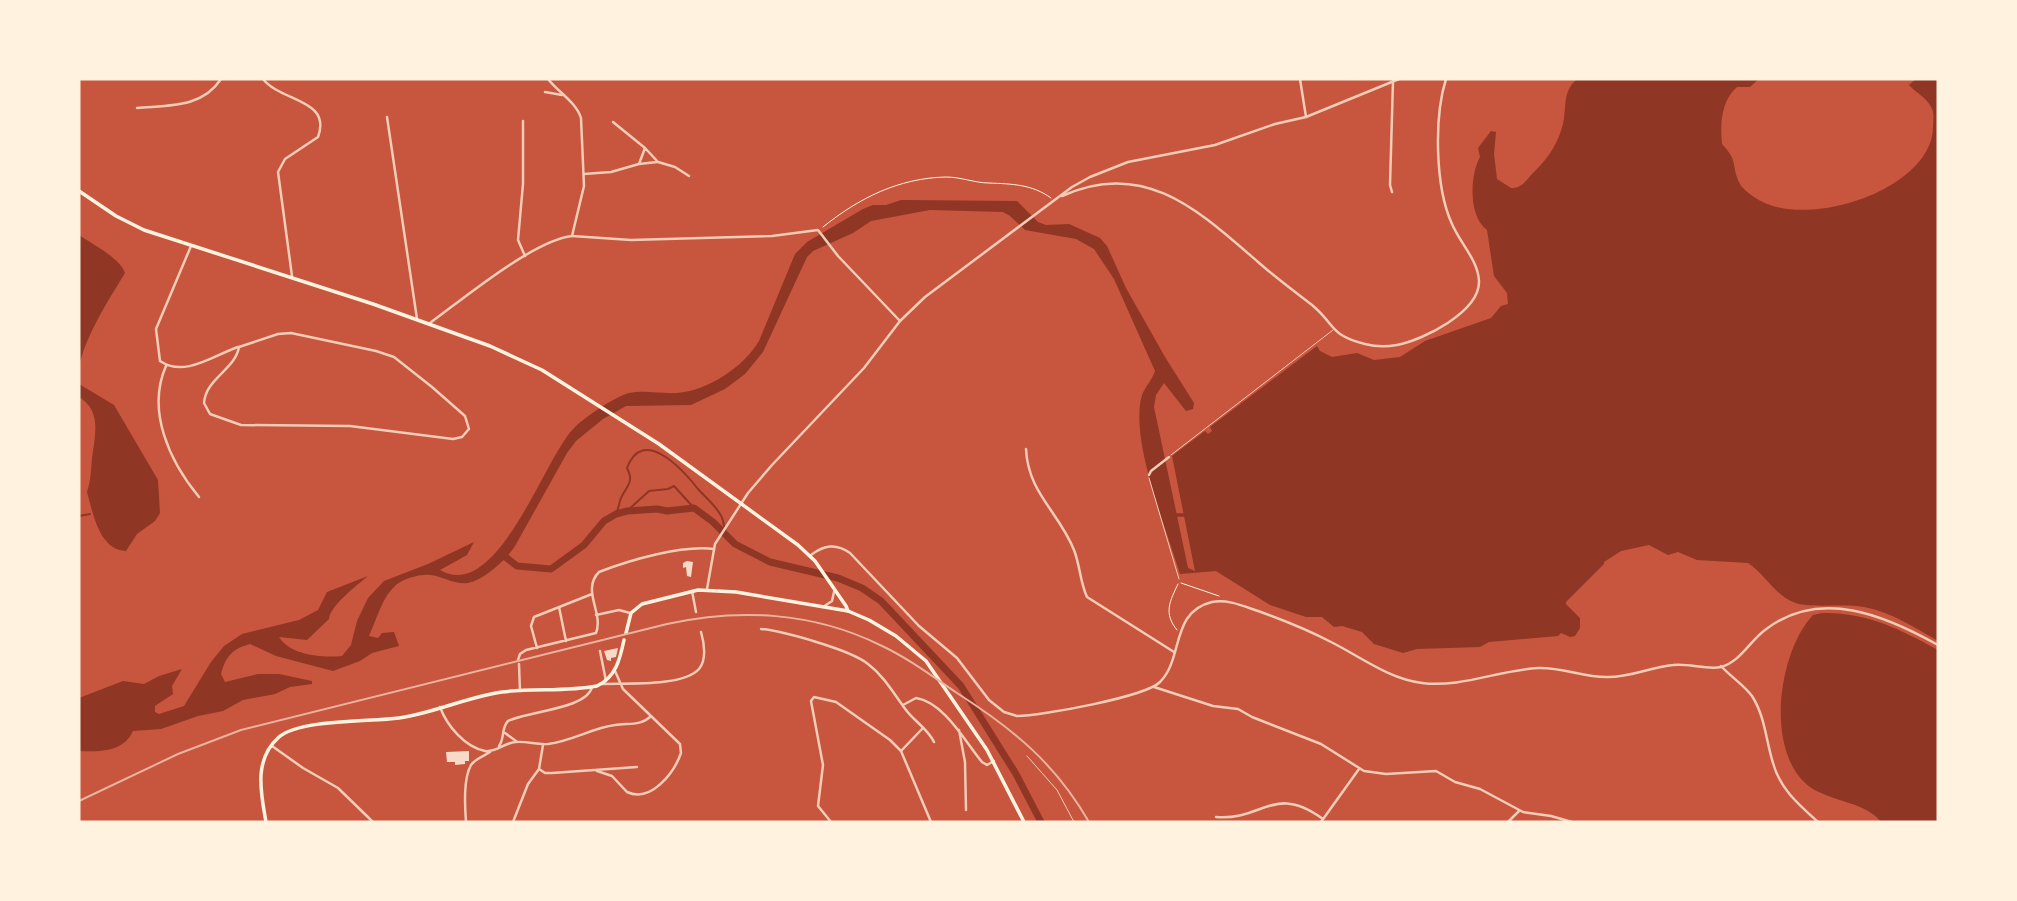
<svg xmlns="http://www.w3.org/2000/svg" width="2017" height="901" font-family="Montserrat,sans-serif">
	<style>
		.water { fill: #8f3625 }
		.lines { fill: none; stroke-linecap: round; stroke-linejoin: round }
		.stream { stroke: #8f3625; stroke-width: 2 }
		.canal { stroke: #8f3625; stroke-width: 3.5 }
		.river { stroke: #8f3625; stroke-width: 7 }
		.building { fill: #f7dbc8 }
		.path { stroke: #fff3e0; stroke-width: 1 }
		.service { stroke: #f1ccb7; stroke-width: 1 }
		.minor { stroke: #f1ccb7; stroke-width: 2.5 }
		.tertiary { stroke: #f1ccb7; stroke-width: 2.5 }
		.secondary { stroke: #fff3e0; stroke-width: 3.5 }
		.primary { stroke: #fff3e0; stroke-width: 3.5 }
		.rail { stroke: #e9b49f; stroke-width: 2 }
	</style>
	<rect width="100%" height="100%" fill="#c8553d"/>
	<path class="water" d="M1577 79H1759L1750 87H1737C1721 101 1720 124 1722 144 1739 162 1731 165 1739 182 1741 188 1750 194 1754 197 1802 232 1931 191 1933 128 1933 121 1935 113 1931 107 1926 97 1916 93 1909 85L1916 79H1938V641C1914 627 1891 612 1864 607 1843 603 1809 609 1793 602 1773 593 1765 574 1748 563L1697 560 1678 552 1668 555 1649 545 1621 551 1604 562V564L1566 602V604L1580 618V628L1575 636 1570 637 1561 633 1558 636 1489 642 1480 647 1417 649 1403 653 1374 644 1362 632 1342 626 1334 627 1322 617H1306L1270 605 1216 571 1180 574C1167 530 1129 439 1142 395 1145 387 1152 380 1155 371L1114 279 1094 249 1076 239 1025 230 1010 216 1003 212 930 210 871 221 853 233 813 251 807 257 763 352 745 374 725 389 691 405 626 406 603 419 576 441 567 453 515 546C506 560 484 580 468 583 454 585 443 576 430 575 420 574 401 579 394 587 382 598 376 621 369 636L378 638 382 633 394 632 399 646 372 653 360 661 333 671 276 656 250 644C232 649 226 656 221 674L225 682 258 674H279L312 681V684L290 687 275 694 243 700 223 711 198 716 161 729 133 731C124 752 99 752 79 751V698L123 681 144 684 159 676 182 669 172 686 173 694 155 706V712L159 714 184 706 211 662 224 646 242 634 299 620 318 610 327 592 368 576C356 586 330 606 329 619L307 640 279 637C290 655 321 658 342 656L351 645 357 621 368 598 384 581 428 564 474 542 467 555 440 570C498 604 545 455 575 427 585 417 616 396 629 393 645 390 661 394 677 393 707 391 744 367 759 341L795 254 807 242 863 209 873 205H886L901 200 1017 201 1038 222 1046 225 1069 224 1100 238 1107 246 1126 288 1165 357 1194 403 1193 409 1186 411 1164 383 1156 395 1154 407 1188 568 1195 571 1172 456 1205 431 1208 434 1212 431 1210 427 1317 346 1320 351 1332 357 1357 353 1374 360 1400 357 1425 341 1491 318 1501 306 1508 304 1507 293 1494 276 1487 230C1468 216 1470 175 1480 157L1478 148 1491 131 1496 132 1494 154 1497 179 1511 188C1524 188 1526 179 1536 170 1549 157 1558 143 1563 124 1567 106 1562 92 1577 79Z
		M79 235C91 243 121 259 125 273 108 301 87 333 79 366Z
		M79 384 114 405 158 480 160 513 155 521 137 534 126 551C99 550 93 513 87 492 91 480 91 470 92 458 95 435 102 411 79 397Z
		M1822 613C1866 612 1900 629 1938 650V822H1881C1866 802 1832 802 1810 787 1764 753 1778 652 1813 615Z"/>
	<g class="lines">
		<path class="stream" d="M627 511 649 491 668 489 674 486 694 508
			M616 514C619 508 619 501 622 496 628 485 634 481 627 468 643 425 683 470 698 489 705 497 714 504 720 514 724 519 724 528 726 535
			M79 516 90 514"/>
		<path class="canal" d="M1173 515H1184"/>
		<path class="river" d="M505 552 503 555 517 566 551 569 584 545 604 521 616 514 627 511 657 509 667 511 694 508 713 522 735 544 770 562 838 578 862 588 881 601 961 686 1016 774 1041 822"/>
	</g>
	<path class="building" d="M687 561 693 562 691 577 687 576 686 567 683 568V563Z
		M618 648 616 657 611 658V661L607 660 604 651Z
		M469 751V761H465V764L455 765V762H447L446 752Z"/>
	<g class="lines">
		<path class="path" d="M823 227C859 198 899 178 946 177 961 177 975 183 989 183 1011 184 1032 184 1051 198
			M1181 583 1219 596
			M1177 630C1163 613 1170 601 1178 584"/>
		<path class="service" d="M1171 455 1333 330
			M1149 478 1179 579
			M1027 756 1057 790 1074 822"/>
		<path class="minor" d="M263 79C281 102 332 99 318 137L285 159 278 172 292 276
			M1300 79 1306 117
			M545 92 562 95
			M137 108C169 105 202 108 221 79
			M387 117 417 319
			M523 121V184L518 240 525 256
			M613 122 645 148 658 162 675 167 689 176
			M639 164 657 162
			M584 174 611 172 639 164 645 148
			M1392 192 1390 185 1393 81
			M1062 196C1145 158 1200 212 1258 262 1275 277 1294 291 1312 305 1336 325 1329 335 1365 344 1376 347 1386 347 1397 345 1423 340 1480 312 1479 281 1478 260 1460 243 1452 224 1435 187 1434 117 1446 79
			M572 236 631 240 772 236 818 230 838 256 900 321
			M191 246 156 329 160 361C185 378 214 355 238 347
			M291 333 376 351 394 357 432 387 465 416 469 429 462 437 453 439 350 426 241 425 210 414 204 403C206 378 235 370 239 347L278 334Z
			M166 366C146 411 170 462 199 497
			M1026 449C1028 493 1059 512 1074 550 1080 565 1080 582 1087 597L1174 652
			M1149 475 1151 471 1169 457
			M692 591 696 612
			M559 607 566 641
			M823 607 832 601 834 592
			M596 615 619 610 630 613
			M761 629C783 631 851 650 868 664 884 676 894 694 906 710 914 721 928 729 934 742
			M537 648 531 626 534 617 592 594
			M600 651 606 681
			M518 660 520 654 526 650 596 633C604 613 581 590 599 572 630 560 681 545 714 549
			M519 664 520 691
			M1721 666C1731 677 1744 685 1752 696 1765 716 1766 741 1773 763 1780 789 1799 805 1818 822
			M602 684C625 683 683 687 699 669 707 660 704 642 701 632
			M1154 687 1213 706 1238 709 1252 717 1321 744 1364 771 1386 774 1436 771 1455 782 1480 789 1523 812 1551 816 1572 822
			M903 705 916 698C944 702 966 743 982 762L987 765 994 761
			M440 707C447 726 465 747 485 751 496 753 505 742 516 742 527 741 537 745 548 744 572 741 592 728 615 725 629 723 641 726 651 716
			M959 730 965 762 966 810
			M505 733 516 741
			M272 746 303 768 338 788 373 822
			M499 746C505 738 501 728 508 721 528 711 587 709 592 687
			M901 751 923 728
			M539 769 545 773H552L637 767
			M539 769 543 745
			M597 771 612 776 627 792C651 803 674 773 681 753L680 744 623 689 615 671
			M1216 817C1263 821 1274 783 1323 819
			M466 822C465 807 463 779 471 765 475 759 484 756 490 752
			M513 822 528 784 539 769
			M831 822 818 806 823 765 811 701 814 697 836 702 890 740 901 751 931 822
			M1321 822 1359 769
			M1508 822 1519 811"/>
		<path class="tertiary" d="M430 323C463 299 534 240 572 236L584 186 581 118C576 102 558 92 548 79
			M811 555C824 545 836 543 850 553L919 626 957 658 989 700 1004 712 1017 716C1040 716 1145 697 1160 682 1184 658 1170 612 1212 602 1228 599 1243 606 1258 611 1283 620 1308 630 1331 642 1361 657 1389 679 1422 683 1461 688 1499 670 1538 668 1561 667 1583 677 1606 677 1629 678 1650 667 1673 665 1689 663 1706 670 1721 667 1740 662 1750 641 1765 630 1820 587 1886 616 1938 645
			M707 589 715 544 748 493 772 465 864 368 900 321 925 297 1072 187 1090 177 1128 162 1215 145 1275 124 1306 117 1399 79"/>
		<path class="secondary" d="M626 633 631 613 642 604 698 590 736 592 848 611
			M266 822C261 793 253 760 279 737 301 719 369 722 399 718 434 713 467 697 502 692 533 688 566 692 597 686 616 677 620 659 624 640"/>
		<path class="primary" d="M79 191 116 216 144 230 373 304 490 346 542 370 659 444 798 545 815 561 846 606 848 611 869 620 896 636 926 661 987 750 1024 822"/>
		<path class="rail" d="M79 801 178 754 241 730 667 624C739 608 813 612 880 645 908 658 932 676 957 693 1013 729 1055 763 1089 822"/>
	</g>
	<rect width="2017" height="901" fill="none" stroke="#fff3e0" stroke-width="161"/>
</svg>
